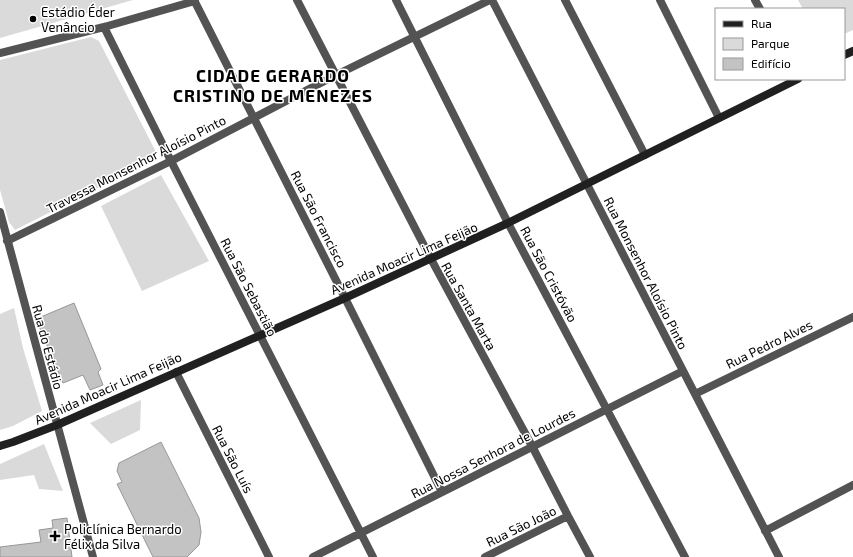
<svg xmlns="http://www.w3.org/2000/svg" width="853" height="557" font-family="'Exo 2',sans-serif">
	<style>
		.green { fill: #dadada }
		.building { fill: #c3c3c3; stroke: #979797 }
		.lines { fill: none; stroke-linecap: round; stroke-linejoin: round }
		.street { stroke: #535353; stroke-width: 8 }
		.secondary { stroke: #202020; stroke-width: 8 }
		.poi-dot { fill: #000; stroke: #fff; stroke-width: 1.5 }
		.labels { text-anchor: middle; stroke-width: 3; stroke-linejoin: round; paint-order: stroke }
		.poi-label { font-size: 13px; fill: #000; stroke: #fff; text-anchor: start }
		.street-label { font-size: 13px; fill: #000; stroke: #fff }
		.district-label { font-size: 17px; font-weight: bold; letter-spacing: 1px; fill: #000; stroke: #fff }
	</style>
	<rect width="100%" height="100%" fill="#fff"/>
	<path class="green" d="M0 0H133L0 38Z
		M798 0H853V30L844 34V9H803Z
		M91 37 99 41 157 154 151 161 15 230 9 222 0 190V60Z
		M161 175 209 261 142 291 101 206Z
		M14 308 23 348 42 411 13 426 0 430V314Z
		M141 400 140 430 111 444 90 423Z
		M44 444 63 491 39 489 34 475 0 480V464Z"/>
	<path class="building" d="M74 303 101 369 98 372 103 385 90 390 83 375 63 383 36 319Z
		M161 442 199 518 201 532 199 545 187 557H153L117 484 122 482 117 471 119 463Z
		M67 518 72 557H0V547L41 542 39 530 53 528 52 520Z"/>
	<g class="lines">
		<path class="street" d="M194 0 345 298 442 492
			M297 0 431 259 532 446 568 516 590 557
			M396 0 508 223 685 557
			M492 0 779 557
			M565 0 645 155
			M660 0 719 118
			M755 0 760 9
			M104 27 171 161 373 557
			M0 53 104 27 195 1
			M0 212 93 557
			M7 241 171 161 336 75 490 0
			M176 372 269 557
			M695 394 853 317
			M765 531 853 485
			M313 557 683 371
			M485 557 568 516"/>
		<path class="secondary" d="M844 55 853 51
			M0 446 13 442 57 425 345 298 508 223 798 79"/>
	</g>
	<g class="poi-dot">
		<circle cx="33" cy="19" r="4"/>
		<path d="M53 530h4v4h4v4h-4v4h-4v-4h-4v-4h4z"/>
	</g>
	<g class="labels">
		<g class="poi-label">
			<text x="41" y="17">Estádio Éder<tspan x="41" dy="15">Venâncio</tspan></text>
			<text x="64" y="534">Policlínica Bernardo<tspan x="64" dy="15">Félix da Silva</tspan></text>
		</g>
		<g class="street-label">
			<text transform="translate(136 164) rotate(-27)" y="5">Travessa Monsenhor Aloísio Pinto</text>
			<text transform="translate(319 219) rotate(63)" y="5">Rua São Francisco</text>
			<text transform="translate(404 258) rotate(-24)" y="5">Avenida Moacir Lima Feijão</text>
			<text transform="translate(646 273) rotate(63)" y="5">Rua Monsenhor Aloísio Pinto</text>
			<text transform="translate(549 274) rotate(62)" y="5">Rua São Cristóvão</text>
			<text transform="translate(249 287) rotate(63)" y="5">Rua São Sebastião</text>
			<text transform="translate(469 306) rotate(61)" y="5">Rua Santa Marta</text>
			<text transform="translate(769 344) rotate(-26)" y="5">Rua Pedro Alves</text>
			<text transform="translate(48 347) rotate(75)" y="5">Rua do Estádio</text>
			<text transform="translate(108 388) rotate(-24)" y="5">Avenida Moacir Lima Feijão</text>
			<text transform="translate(493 453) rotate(-27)" y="5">Rua Nossa Senhora de Lourdes</text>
			<text transform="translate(233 459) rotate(63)" y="5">Rua São Luís</text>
			<text transform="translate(521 526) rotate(-26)" y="5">Rua São João</text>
		</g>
		<g class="district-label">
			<text x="273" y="82">CIDADE GERARDO<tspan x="273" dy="20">CRISTINO DE MENEZES</tspan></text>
		</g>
	</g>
	<rect x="715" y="8" width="130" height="72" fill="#ffffff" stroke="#999999"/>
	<rect x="723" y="21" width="20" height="6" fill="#202020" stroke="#999999"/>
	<text x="751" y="28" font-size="12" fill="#000000">Rua</text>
	<rect x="723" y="38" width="20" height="12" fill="#dadada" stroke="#999999"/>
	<text x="751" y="48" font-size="12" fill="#000000">Parque</text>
	<rect x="723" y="58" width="20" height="12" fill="#c3c3c3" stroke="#999999"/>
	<text x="751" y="68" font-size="12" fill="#000000">Edifício</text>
</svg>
